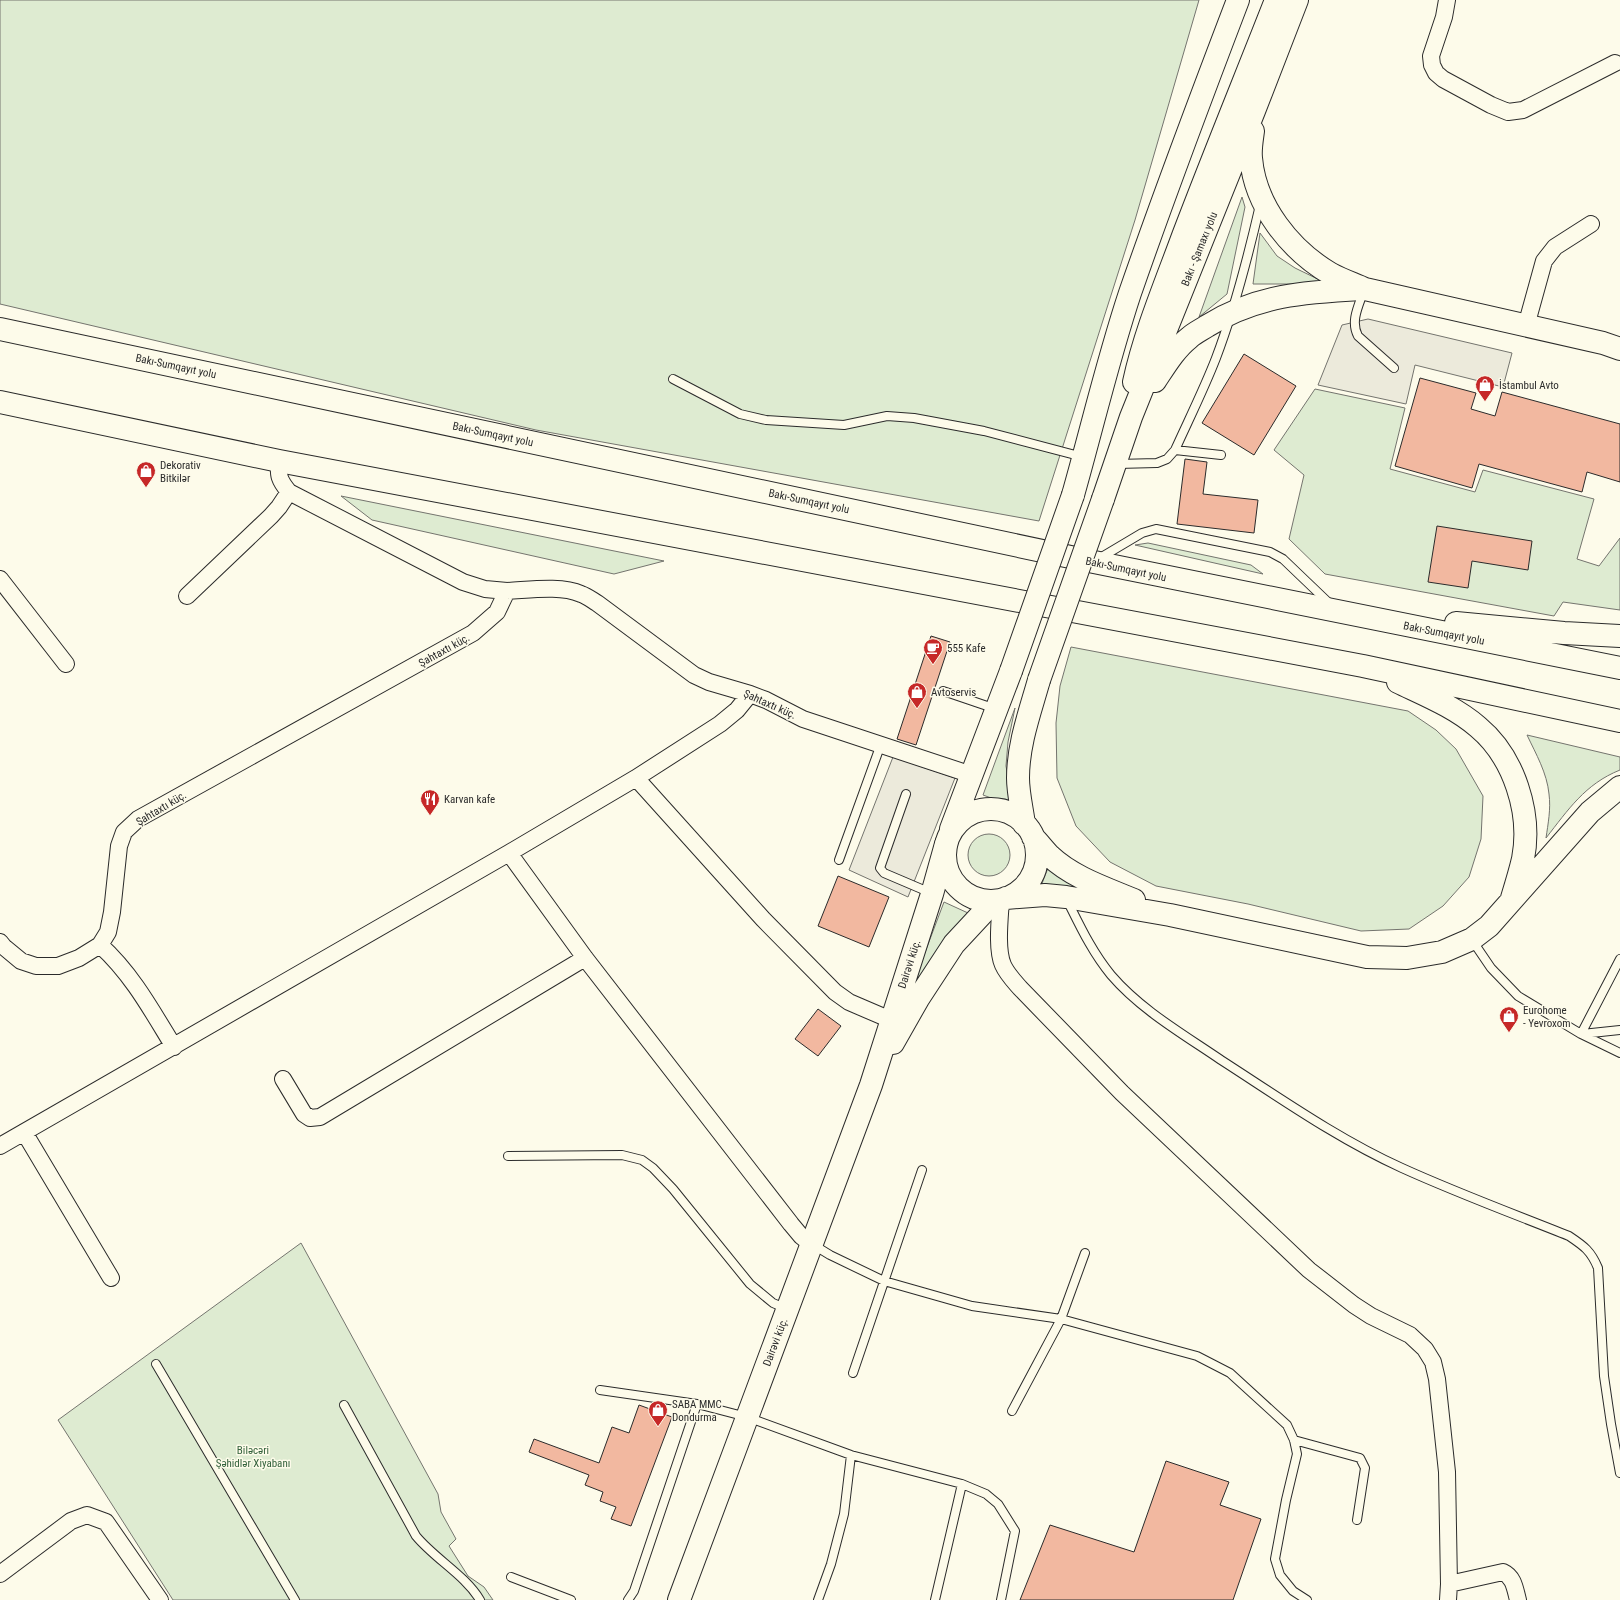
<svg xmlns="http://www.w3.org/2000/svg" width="1620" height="1600" font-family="'Roboto Condensed',sans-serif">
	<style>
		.green { fill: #deebd1; stroke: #74746e }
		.parking { fill: #eceadb; stroke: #74746e }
		.building { fill: #f2b8a0; stroke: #2b2b2b }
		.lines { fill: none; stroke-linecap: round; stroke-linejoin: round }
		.service-casing { stroke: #2b2b2b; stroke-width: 10 }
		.minor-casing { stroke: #2b2b2b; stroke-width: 18 }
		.primary-casing { stroke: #2b2b2b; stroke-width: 24 }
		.trunk-casing { stroke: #2b2b2b; stroke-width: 24 }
		.service { stroke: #fdfbea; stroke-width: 8 }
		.minor { stroke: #fdfbea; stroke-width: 16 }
		.primary { stroke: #fdfbea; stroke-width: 22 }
		.trunk { stroke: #fdfbea; stroke-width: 22 }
		.trunk-bridge-casing { stroke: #2b2b2b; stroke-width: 24; stroke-linecap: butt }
		.trunk-bridge { stroke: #fdfbea; stroke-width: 22 }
		.labels { text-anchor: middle; stroke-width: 3; stroke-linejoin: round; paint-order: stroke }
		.street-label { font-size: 11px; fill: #2b2b2b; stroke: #fdfbea }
		.poi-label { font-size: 11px; fill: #2b2b2b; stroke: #fdfbea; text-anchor: start }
		.park-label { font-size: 11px; fill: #34623c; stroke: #fdfbea }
	</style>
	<rect width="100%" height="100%" fill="#fdfbea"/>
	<path class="green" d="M0 0H1199L1135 220 1039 521 536 430 0 304Z
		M1242 197 1245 207 1227 294 1199 317Z
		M1260 233 1277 256 1295 268 1328 284H1253Z
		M1315 389 1405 408 1390 469 1475 492 1483 470 1594 499 1577 559 1599 566 1620 538V610L1563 602 1554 616 1325 574 1289 539 1304 475 1274 450Z
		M341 496 664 561 614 574 372 520Z
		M1148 543 1251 565 1263 574 1135 545Z
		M1071 647 1408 711 1436 730 1456 749 1483 796 1481 839 1469 877 1443 906 1409 929 1361 931 1248 904 1156 886 1110 862 1076 826 1057 778 1056 723 1060 686Z
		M1015 708 1008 742 1006 766 1013 806 983 795Z
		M1527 735 1620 757V770C1585 784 1568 810 1546 838 1548 824 1551 809 1549 794 1547 773 1536 754 1527 735Z
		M968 855a21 21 0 1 1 42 0a21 21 0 1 1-42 0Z
		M1048 868 1099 895 1041 886Z
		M944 902 968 913 904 1008Z
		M301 1243 438 1494 441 1512 456 1539 449 1546 468 1576 484 1587 493 1600H173L58 1420Z"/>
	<path class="parking" d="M1368 319 1512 353 1503 387 1415 365 1406 404 1318 385 1342 325Z
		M893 757 955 778 908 897 849 870Z"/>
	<path class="building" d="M1244 354 1296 386 1254 455 1202 423Z
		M1420 378 1476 393 1471 409 1495 416 1502 392 1620 424V482L1587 472 1582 492 1479 464 1472 488 1395 466Z
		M1185 459 1207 462 1203 494 1258 500 1254 533 1177 524Z
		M1437 526 1532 541 1528 570 1472 561 1468 588 1428 582Z
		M931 636 950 642 916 745 897 739Z
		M838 876 889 897 869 947 818 926Z
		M818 1009 841 1026 818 1056 795 1039Z
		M639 1405 672 1417 631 1526 611 1519 616 1507 600 1501 603 1492 585 1485 589 1475 529 1452 534 1439 599 1463 612 1427 629 1433Z
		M1166 1461 1229 1482 1220 1505 1261 1519 1233 1600H1020L1050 1525 1134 1552Z"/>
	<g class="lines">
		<defs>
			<path id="service" d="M1364 290C1359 305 1350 321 1358 336L1394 368
				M673 379 740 414 766 420 844 425 887 416 914 418 984 431 1083 457
				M1175 450 1221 455
				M1117 464 1157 463 1167 459 1175 450C1189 419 1204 389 1216 358 1235 308 1248 257 1260 205
				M1100 558 1142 533 1156 529 1270 552 1283 559 1330 604
				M943 691 996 709
				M906 794 880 868 884 873 931 893
				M839 860 881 744
				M1067 900C1080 926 1092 952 1111 975 1141 1010 1183 1034 1221 1060 1280 1098 1338 1139 1402 1168 1457 1193 1514 1214 1569 1236 1584 1246 1591 1251 1598 1268L1604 1376 1611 1424 1620 1473
				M1472 940 1491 968 1518 996 1581 1034 1620 1053
				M1581 1034 1620 959
				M1582 1034 1620 1030
				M508 1156 622 1155 642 1160 653 1168 673 1189 750 1284 773 1303 787 1309
				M812 1244 830 1255 884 1281 972 1306 1061 1319 1197 1356 1230 1373 1287 1425 1294 1440 1297 1454 1286 1500 1275 1559 1280 1575 1293 1591 1307 1600
				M156 1364 295 1600
				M853 1373 922 1170
				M600 1390 697 1404 747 1417 851 1455 962 1484 986 1494 998 1504 1015 1531 1001 1600
				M344 1405 416 1536C435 1559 465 1575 480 1600
				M1012 1411 1061 1319 1085 1253
				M1294 1440 1360 1458 1365 1468 1357 1520
				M511 1577 571 1600
				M628 1600 634 1591 697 1404
				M818 1600 831 1564 844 1514 851 1455
				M935 1600 962 1484"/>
			<path id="minor" d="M1447 0 1444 17 1431 56 1432 65 1436 73 1443 79 1491 105 1508 112 1523 110 1615 63
				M1526 326 1544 261 1555 247 1591 224
				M279 461C278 476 279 480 289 492L463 582 485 589 507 591
				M0 579 66 664
				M187 596 271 516 279 507 289 492
				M636 778 720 724 737 710 750 694
				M509 853 585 958 791 1224 801 1236 811 1244
				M1001 899C1000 917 996 949 1003 965 1007 974 1014 981 1020 988L1122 1093 1309 1270 1354 1305 1371 1316 1410 1335 1425 1349 1433 1362 1437 1379 1447 1472 1449 1584 1448 1600
				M0 942 4 947 21 961 36 966H58L79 958 100 945 108 932 112 912 119 846 124 832 138 819 473 633 497 612 507 591C529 590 561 585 581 594 587 596 592 600 597 603L694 675 709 682 750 694 766 700 803 719 972 775
				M100 945C132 974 152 1011 174 1047
				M283 1079 304 1114 310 1118 320 1117 585 958
				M24 1132 111 1278
				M0 1146 509 853 636 778 763 919 835 992 849 1002 891 1020
				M0 1574 71 1521 87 1515 106 1522 160 1600
				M1449 1584 1503 1572C1514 1577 1515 1589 1518 1600"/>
			<path id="primary" d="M893 1043 918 999 954 944 994 901
				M679 1600 871 1085 932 894 946 844"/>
			<path id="trunk" d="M1253 131C1252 139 1250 149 1251 158 1255 206 1290 250 1331 274 1342 280 1354 284 1365 289L1603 343 1620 349
				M0 329 1094 562 1620 668
				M1155 381C1165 366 1175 349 1189 338 1194 333 1201 330 1207 326 1256 295 1305 292 1362 289
				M1134 382C1145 332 1165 285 1183 236 1213 157 1245 79 1276 0
				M0 402 279 461 1363 666 1620 721
				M1073 495C1092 428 1108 359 1130 293 1164 195 1201 97 1238 0
				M1103 499 1131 417 1254 111 1297 0
				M1456 623 1564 633 1620 636
				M1398 682C1425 695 1455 707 1478 727 1514 757 1532 813 1523 859 1520 872 1516 885 1512 898
				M945 855a46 46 0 1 1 92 0a46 46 0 1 1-92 0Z
				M1024 824C1022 809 1018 793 1018 778 1018 744 1030 712 1039 680
				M951 829 1011 671
				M1033 837C1039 843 1044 850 1050 856 1072 877 1105 888 1134 900
				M1006 898 1045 895 1066 897 1170 915 1367 957 1407 958 1442 952 1472 939 1489 926 1590 812 1620 787"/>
		</defs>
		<use href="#service" class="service-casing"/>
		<use href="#minor" class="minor-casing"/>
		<use href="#primary" class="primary-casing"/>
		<use href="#trunk" class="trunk-casing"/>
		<use href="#service" class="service"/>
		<use href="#minor" class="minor"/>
		<use href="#primary" class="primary"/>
		<use href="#trunk" class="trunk"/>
		<defs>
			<path id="trunk-bridge" d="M1011 671 1073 495
				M1039 680 1103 499"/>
		</defs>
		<use href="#trunk-bridge" class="trunk-bridge-casing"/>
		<use href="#trunk-bridge" class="trunk-bridge"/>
	</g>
	<defs>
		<symbol id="shop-pin" viewBox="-11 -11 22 30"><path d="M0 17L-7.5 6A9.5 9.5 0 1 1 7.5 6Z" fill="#c62828" stroke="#fdfbea"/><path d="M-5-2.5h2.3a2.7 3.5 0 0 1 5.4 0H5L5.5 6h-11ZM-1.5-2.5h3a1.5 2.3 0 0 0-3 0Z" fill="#fff"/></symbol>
		<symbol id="cafe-pin" viewBox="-11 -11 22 30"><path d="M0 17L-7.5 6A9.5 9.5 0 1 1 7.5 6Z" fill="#c62828" stroke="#fdfbea"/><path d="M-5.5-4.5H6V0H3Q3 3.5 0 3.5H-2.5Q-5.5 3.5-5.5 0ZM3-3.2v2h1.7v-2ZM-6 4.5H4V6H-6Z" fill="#fff"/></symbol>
		<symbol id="restaurant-pin" viewBox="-11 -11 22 30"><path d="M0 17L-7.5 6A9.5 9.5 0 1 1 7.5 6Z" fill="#c62828" stroke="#fdfbea"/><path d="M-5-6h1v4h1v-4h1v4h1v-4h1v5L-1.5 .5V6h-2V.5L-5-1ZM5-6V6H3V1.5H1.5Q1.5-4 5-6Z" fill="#fff"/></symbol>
	</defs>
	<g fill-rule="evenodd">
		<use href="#shop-pin" x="1474" y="374" width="22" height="30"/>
		<use href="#shop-pin" x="135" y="460" width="22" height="30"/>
		<use href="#cafe-pin" x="922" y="637" width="22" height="30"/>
		<use href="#shop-pin" x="906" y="681" width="22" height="30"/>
		<use href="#restaurant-pin" x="419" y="788" width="22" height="30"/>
		<use href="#shop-pin" x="1498" y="1005" width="22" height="30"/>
		<use href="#shop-pin" x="647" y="1399" width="22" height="30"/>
	</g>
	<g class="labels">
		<g class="street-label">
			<text transform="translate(1199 249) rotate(-68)" y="4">Bakı - Şamaxı yolu</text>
			<text transform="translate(176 366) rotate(12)" y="4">Bakı-Sumqayıt yolu</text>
			<text transform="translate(493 434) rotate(12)" y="4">Bakı-Sumqayıt yolu</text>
			<text transform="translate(809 501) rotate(12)" y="4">Bakı-Sumqayıt yolu</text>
			<text transform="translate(1126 569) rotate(12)" y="4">Bakı-Sumqayıt yolu</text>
			<text transform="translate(1444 633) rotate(11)" y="4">Bakı-Sumqayıt yolu</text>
			<text transform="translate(444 650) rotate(-29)" y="4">Şahtaxtı küç.</text>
			<text transform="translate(770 704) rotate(24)" y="4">Şahtaxtı küç.</text>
			<text transform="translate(161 808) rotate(-31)" y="4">Şahtaxtı küç.</text>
			<text transform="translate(909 964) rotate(-72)" y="4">Dairəvi küç.</text>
			<text transform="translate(775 1342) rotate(-69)" y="4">Dairəvi küç.</text>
		</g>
		<g class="poi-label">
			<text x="1499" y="389">İstambul Avto</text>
			<text x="160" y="469">Dekorativ<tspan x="160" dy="13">Bitkilər</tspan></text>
			<text x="947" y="652">555 Kafe</text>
			<text x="931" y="696">Avtoservis</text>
			<text x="444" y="803">Karvan kafe</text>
			<text x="1523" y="1014">Eurohome<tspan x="1523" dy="13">- Yevroxom</tspan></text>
			<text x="672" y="1408">SABA MMC<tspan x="672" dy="13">Dondurma</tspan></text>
		</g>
		<g class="park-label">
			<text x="253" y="1454">Biləcəri<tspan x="253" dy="13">Şəhidlər Xiyabanı</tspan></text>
		</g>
	</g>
</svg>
